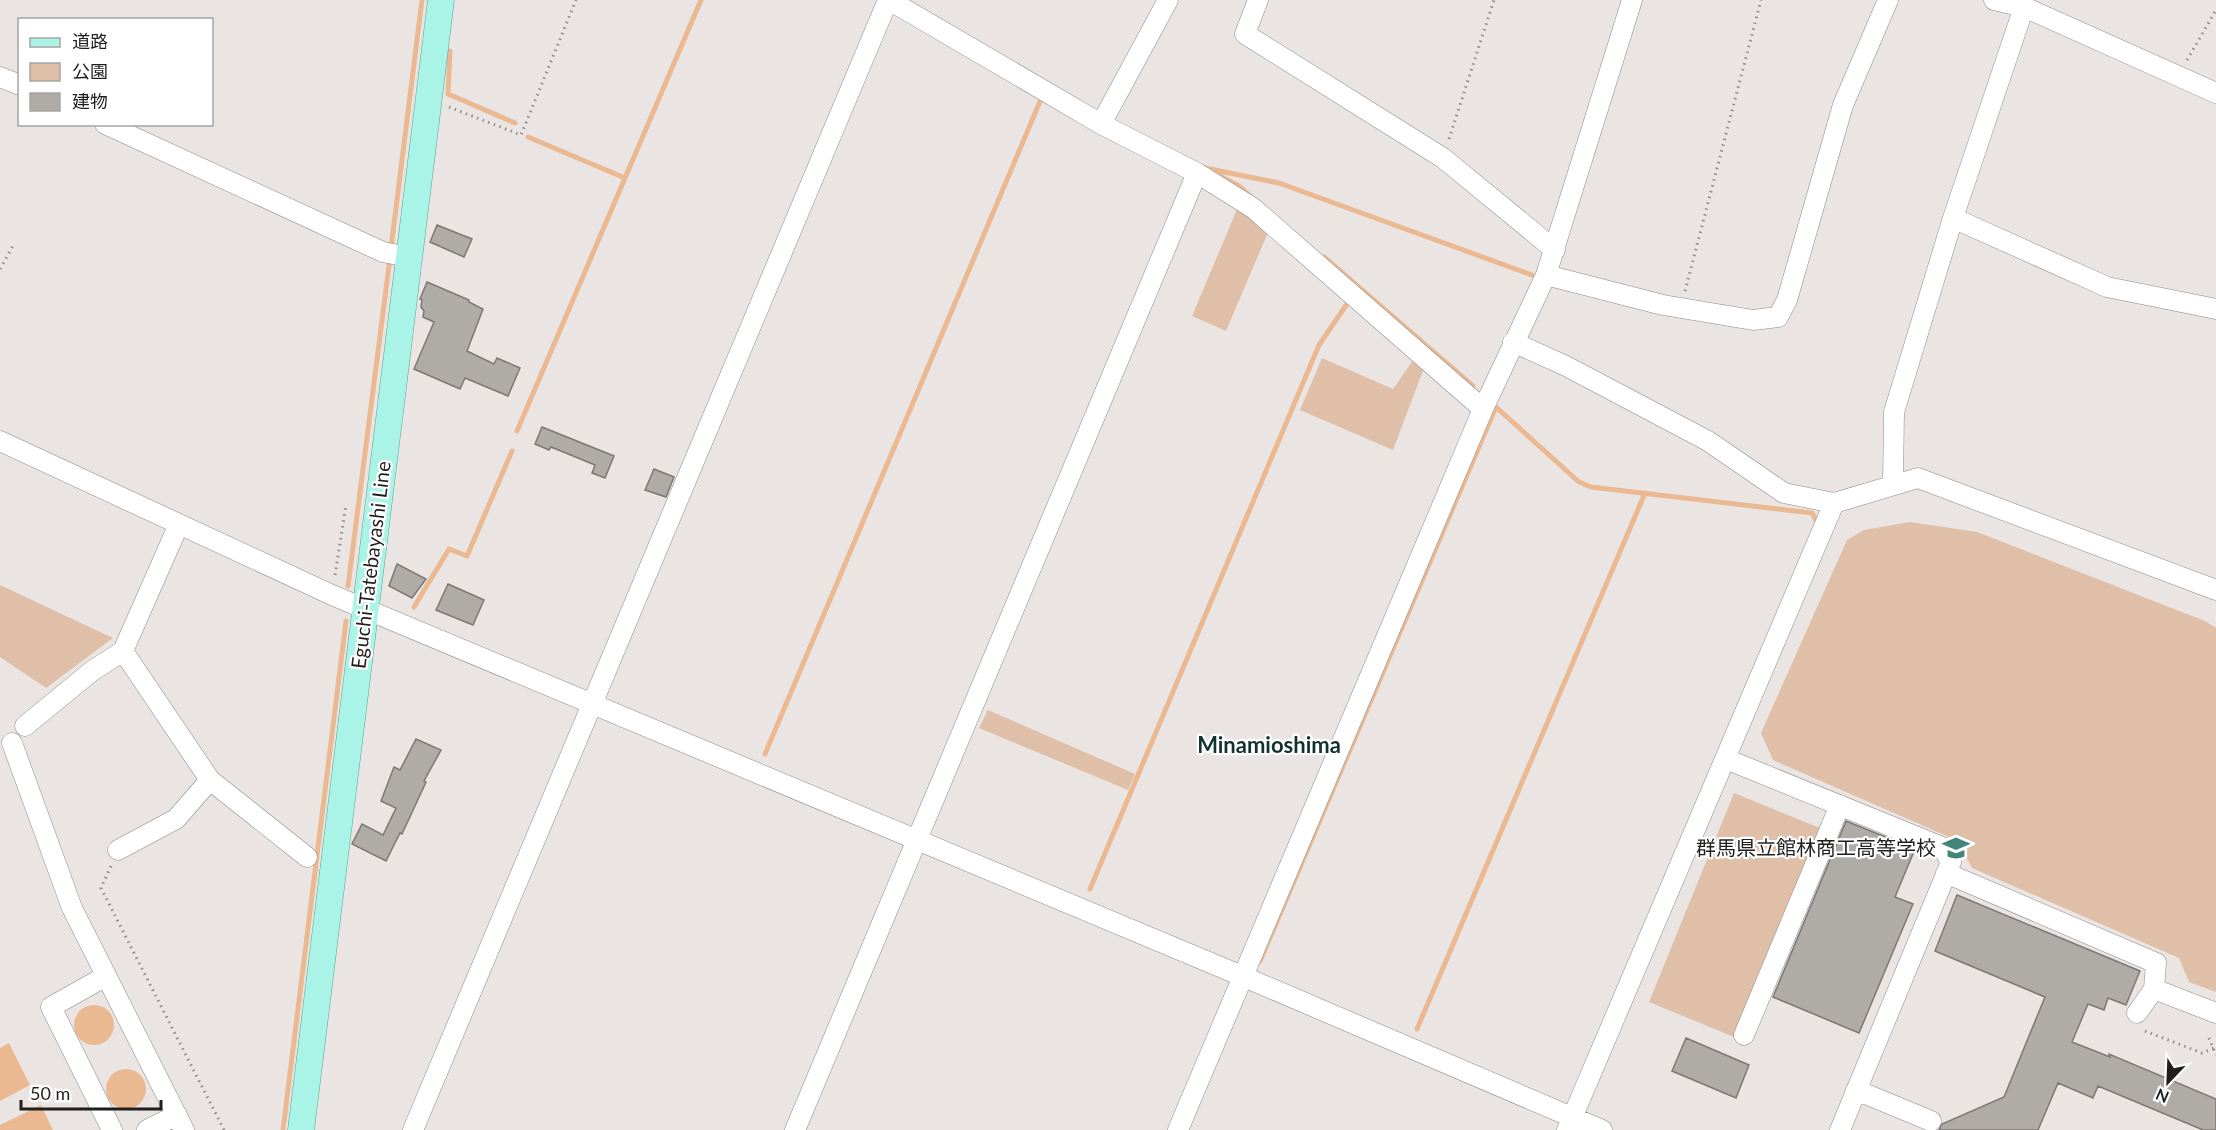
<svg xmlns="http://www.w3.org/2000/svg" width="2216" height="1130" font-family="Lato,'Noto Sans JP',sans-serif">
	<style>
		.green { fill: #dfbfa7 }
		.water { fill: #eab992 }
		.lines { fill: none; stroke-linecap: round; stroke-linejoin: round }
		.stream { stroke: #eab992; stroke-width: 5 }
		.building { fill: #afaba7; stroke: #7d7875; stroke-width: 1.5 }
		.minor-casing { stroke: #8d8985; stroke-width: 21 }
		.major-casing { stroke: #54a496; stroke-width: 27 }
		.path { stroke: #908d8a; stroke-width: 3; stroke-dasharray: 1.5 4.5; stroke-linecap: butt }
		.minor { stroke: #fff; stroke-width: 20 }
		.major { stroke: #a9f4e7; stroke-width: 26 }
		.labels { text-anchor: middle; stroke-width: 4.5; stroke-linejoin: round; paint-order: stroke }
		.street-label { font-size: 20px; fill: #201e1d; stroke: #fff }
		.poi-label { font-size: 20px; fill: #201e1d; stroke: #fff; text-anchor: end }
		.quarter-label { font-size: 22px; font-weight: bold; fill: #11322d; stroke: #fff }
	</style>
	<rect width="100%" height="100%" fill="#eae5e2"/>
	<path class="green" d="M1238 207 1269 230 1226 331 1192 316Z
		M1322 358 1393 389 1414 359 1424 368 1393 450 1300 410Z
		M1910 522 1977 532 2205 621 2216 628V992L2189 982 2179 958 1972 868 1958 841 1773 760 1761 733 1847 540 1864 530Z
		M0 585 113 638 46 688 0 657Z
		M988 710 1135 774 1128 790 979 728Z
		M1734 793 1820 828 1734 1037 1649 1002Z"/>
	<path class="water" d="M74 1025a20 20 0 1 1 40 0a20 20 0 1 1-40 0Z
		M9 1043 30 1085 0 1101V1048Z
		M106 1089a20 20 0 1 1 40 0a20 20 0 1 1-40 0Z
		M41 1105 53 1130H0V1125Z"/>
	<g class="lines">
		<path class="stream" d="M450 51 448 94 515 123
			M528 137 625 178
			M1205 168 1279 183 1532 275
			M1218 175 1239 186 1250 196
			M391 248 422 0
			M1324 257 1473 386
			M517 431 701 0
			M348 586 390 258
			M414 607 449 549 467 556 512 451
			M765 754 1041 99
			M1090 889 1319 345 1349 301
			M1260 961 1496 407 1579 482 1591 487 1812 513 1817 522 1816 525
			M1417 1029 1645 493
			M283 1130 346 621"/>
	</g>
	<path class="building" d="M437 225 472 239 464 257 430 242Z
		M427 282 469 300V302L483 309 467 351 494 364 497 358 520 368 508 396 465 378 460 389 414 369 434 322 423 317 424 311 421 307 422 300 420 299Z
		M542 427 614 456 605 478 592 473 595 465 551 447 549 450 535 444Z
		M654 469 674 477 666 497 645 490Z
		M397 564 426 579 412 598 389 586Z
		M448 584 484 600 473 625 436 610Z
		M416 739 441 750 424 781 426 782 402 834 400 833 386 861 352 844 362 824 383 835 396 808 381 801 394 767 400 770Z
		M1846 821 1915 849 1895 897 1913 904 1859 1033 1773 997Z
		M1957 895 2140 971 2126 1005 2108 998 2104 1010 2088 1004 2072 1042 2110 1057 2109 1054 2216 1099V1130H2203L2098 1086 2093 1098 2058 1083 2038 1130H1939L1942 1124 2004 1097 2045 997 1935 951Z
		M1686 1038 1749 1065 1736 1098 1672 1071Z"/>
	<g class="lines">
		<defs>
			<path id="minor" d="M889 0 1101 124 1197 173 1253 208 1483 409
				M1258 0 1245 34 1443 158 1555 250
				M1994 0 2024 7 2216 93
				M0 77 20 85
				M105 124 383 252 408 257
				M1101 124 1168 0
				M1953 218 2107 287 2216 309
				M1546 275 1663 305 1753 320 1778 317 1787 300 1843 105 1888 0
				M1513 342 1566 366 1708 441 1784 493 1834 503 1918 478 2216 590
				M0 441 332 595 1242 976 1602 1130
				M1893 484 1894 412 1953 218 2024 7
				M179 524 123 651 210 780 307 857
				M25 726 92 671 123 651
				M12 743 72 908 184 1130
				M1726 759 1942 847 1951 862 1840 1130
				M118 850 176 819 210 780
				M1946 873 2156 963 2154 989 2137 1013
				M106 976 51 1007 112 1130
				M2154 989 2216 1013
				M1744 1035 1840 805
				M1856 1090 1931 1121
				M147 1130 177 1115
				M413 1130 888 0
				M795 1130 1197 173
				M1178 1130 1483 409 1546 275 1632 0
				M1567 1130 1834 503"/>
			<path id="major" d="M301 1130 441 0"/>
		</defs>
		<use href="#minor" class="minor-casing"/>
		<use href="#major" class="major-casing"/>
		<path class="path" d="M2187 60 2216 10
			M449 107 521 135 576 0
			M1449 139 1494 0
			M0 269 13 246
			M1685 291 1761 0
			M335 575 346 505
			M111 866 101 888 224 1130
			M2145 1031 2202 1053 2214 1048
			M2209 1038 2216 1055"/>
		<use href="#minor" class="minor"/>
		<use href="#major" class="major"/>
	</g>
	<defs>
		<symbol id="school-bare" viewBox="-9 -9 18 18"><path d="M0-5L7-2L0 1L-7-2ZM-4 1L0 2.5L4 1V4Q0 6-4 4Z" fill="#42867a" stroke="#fff" stroke-width="2.5" paint-order="stroke"/></symbol>
	</defs>
	<g fill-rule="evenodd">
		<use href="#school-bare" x="1937" y="829" width="38" height="38"/>
	</g>
	<g class="labels">
		<g class="street-label">
			<text transform="translate(371 565) rotate(-83)" y="7">Eguchi-Tatebayashi Line</text>
		</g>
		<g class="poi-label">
			<text x="1936" y="855">群馬県立館林商工高等学校</text>
		</g>
		<g class="quarter-label">
			<text x="1269" y="753">Minamioshima</text>
		</g>
	</g>
	<rect x="18" y="18" width="195" height="108" fill="#ffffff" stroke="#a6a5a5" stroke-width="1.5"/>
	<rect x="30" y="38" width="30" height="9" fill="#a9f4e7" stroke="#a6a5a5" stroke-width="1.5"/>
	<text x="72" y="48" font-size="18" fill="#201e1d">道路</text>
	<rect x="30" y="63" width="30" height="18" fill="#dfbfa7" stroke="#a6a5a5" stroke-width="1.5"/>
	<text x="72" y="78" font-size="18" fill="#201e1d">公園</text>
	<rect x="30" y="93" width="30" height="18" fill="#afaba7" stroke="#a6a5a5" stroke-width="1.5"/>
	<text x="72" y="108" font-size="18" fill="#201e1d">建物</text>
	<g transform="translate(2168 1082) rotate(203)" stroke="#ffffff" stroke-width="4.5" paint-order="stroke">
	<path d="M0-4.5L10 22L0 15L-10 22Z" fill="#201e1d"/>
	<text y="-9" font-size="16" font-weight="bold" text-anchor="middle" fill="#201e1d">N</text>
	</g>
	<path d="M21 1100v9h140v-9" fill="none" stroke="#201e1d" stroke-width="3"/>
	<text x="30" y="1100" font-size="18" fill="#201e1d" stroke="#ffffff" stroke-width="4.5" paint-order="stroke">50 m</text>
</svg>
